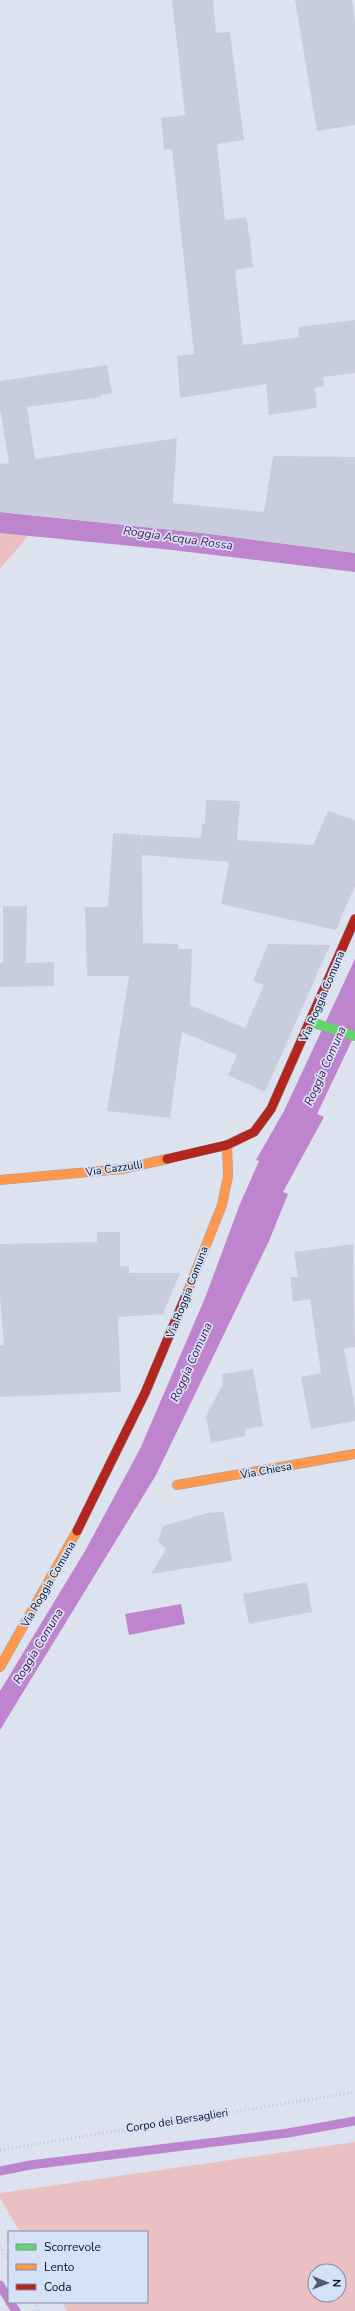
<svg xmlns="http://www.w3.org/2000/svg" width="355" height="2311" font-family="'Nunito Sans',sans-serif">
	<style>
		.green { fill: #ebc0c3; fill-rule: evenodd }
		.water { fill: #bf84ce }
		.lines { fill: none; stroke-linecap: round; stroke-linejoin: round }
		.stream { stroke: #bf84ce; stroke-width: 9 }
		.building { fill: #c8cddd }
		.fast-casing { stroke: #98a0ae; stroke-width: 10 }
		.slow-casing { stroke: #98a0ae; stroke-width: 10 }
		.jam-casing { stroke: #98a0ae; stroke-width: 10 }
		.path { stroke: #c0c4ca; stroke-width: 2.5; stroke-dasharray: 1 3; stroke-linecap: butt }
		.fast { stroke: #63d668; stroke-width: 9 }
		.slow { stroke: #ff974d; stroke-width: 9 }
		.jam { stroke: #b3261e; stroke-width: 9 }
		.labels { text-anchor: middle; stroke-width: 3.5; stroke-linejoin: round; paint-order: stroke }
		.street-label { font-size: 11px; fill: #071123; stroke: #d5e1f6 }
		.water-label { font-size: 12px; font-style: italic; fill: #4d1555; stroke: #d5e1f6 }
	</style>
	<rect width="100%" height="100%" fill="#dde3ee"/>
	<path class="green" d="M0 529 32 532 0 569Z
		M355 2142V2311H67L62 2302H147V2232H20L0 2198V2193ZM315 2271H339V2295H315Z"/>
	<path class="water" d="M0 512 202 533 355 553V572L172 550 0 533Z
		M355 959V1034L317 1114 324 1117 283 1192 288 1194 269 1241 156 1475 0 1730V1691L85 1551 140 1449 205 1298 240 1204 259 1161 256 1160 284 1111Z
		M181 1604 185 1624 129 1635 125 1614Z"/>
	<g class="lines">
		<path class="stream" d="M0 2171 30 2165 288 2133 355 2121
			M0 2285 9 2300
			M10 2302 16 2311"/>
	</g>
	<path class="building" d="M172 0H213L216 33 230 32 244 140 217 144 225 220 246 217 250 240 253 267 235 270 243 345 299 337 298 327 355 320V373L323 377 324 386 315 388 317 408 269 415 266 384 180 398 177 356 194 354 172 149 164 150 161 118 185 115Z
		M295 0H352L355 22V125L317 131Z
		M107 365 112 393 101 395V397L27 407 35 459 177 438 173 503 264 512 273 456 355 457V553L202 533 0 512V464L9 463 0 409V381Z
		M206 800 240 801 237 840 313 845 328 811 355 820V886L336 930 221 904 229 862 142 855 143 943 178 944V949H192L190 1005 245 1028 264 985 253 981 268 944 330 945 265 1092 228 1075 237 1055 182 1032 170 1118 107 1111 129 976H87L85 907H108L113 833 141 835 142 842V835L201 838 202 824H205Z
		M3 906H27L26 963 54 962V986L0 987V963H3Z
		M97 1232H120V1266H129V1273H180L163 1314 118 1317 121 1392 0 1397V1345H4L0 1297V1244L97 1242Z
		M353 1244 355 1347 344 1349 355 1407V1421L311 1429 301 1377 321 1373 310 1299 293 1302 290 1277H298L294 1252Z
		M253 1369 263 1426 245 1429 246 1436 211 1443 206 1416 223 1384 222 1374Z
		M224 1512 232 1561 151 1574 166 1549 158 1542 163 1526 207 1513Z
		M307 1582 312 1612 249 1624 243 1594Z"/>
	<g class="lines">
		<defs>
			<path id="fast" d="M311 1022 355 1036"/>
			<path id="slow" d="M0 1180 122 1169 167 1159
				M187 1293 222 1205 228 1176 227 1145
				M177 1485 355 1454
				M0 1667 77 1531"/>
			<path id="jam" d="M167 1159 227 1145 254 1132 271 1109 355 919
				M77 1531 145 1393 187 1293"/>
		</defs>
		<use href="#fast" class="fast-casing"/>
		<use href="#slow" class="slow-casing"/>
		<use href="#jam" class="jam-casing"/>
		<path class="path" d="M0 2150 355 2092
			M0 2246 9 2261
			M34 2302 39 2311"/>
		<use href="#fast" class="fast"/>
		<use href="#slow" class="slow"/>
		<use href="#jam" class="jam"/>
	</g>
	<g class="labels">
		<g class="street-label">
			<text transform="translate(322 996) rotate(-67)" y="4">Via Roggia Comuna</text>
			<text transform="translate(114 1168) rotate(-8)" y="4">Via Cazzulli</text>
			<text transform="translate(187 1292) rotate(-69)" y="4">Via Roggia Comuna</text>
			<text transform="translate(266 1470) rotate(-10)" y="4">Via Chiesa</text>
			<text transform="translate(48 1584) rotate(-60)" y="4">Via Roggia Comuna</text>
			<text transform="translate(177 2120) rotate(-9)" y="4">Corpo dei Bersaglieri</text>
		</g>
		<g class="water-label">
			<text transform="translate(178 538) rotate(8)" y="4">Roggia Acqua Rossa</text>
			<text transform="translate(325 1066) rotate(-66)" y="4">Roggia Comuna</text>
			<text transform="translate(191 1362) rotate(-66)" y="4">Roggia Comuna</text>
			<text transform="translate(38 1646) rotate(-59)" y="4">Roggia Comuna</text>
		</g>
	</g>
	<rect x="8" y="2231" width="140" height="72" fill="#d5e1f6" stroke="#838ea2"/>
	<rect x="16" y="2244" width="20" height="6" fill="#63d668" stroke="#838ea2"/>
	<text x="44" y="2251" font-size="12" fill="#071123">Scorrevole</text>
	<rect x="16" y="2264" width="20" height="6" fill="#ff974d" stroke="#838ea2"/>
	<text x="44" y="2271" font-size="12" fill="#071123">Lento</text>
	<rect x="16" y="2284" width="20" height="6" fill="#b3261e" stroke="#838ea2"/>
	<text x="44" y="2291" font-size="12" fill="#071123">Coda</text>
	<g transform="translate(327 2283) rotate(91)"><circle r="19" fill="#d5e1f6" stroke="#838ea2"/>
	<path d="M0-3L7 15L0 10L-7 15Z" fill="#525a6a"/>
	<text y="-6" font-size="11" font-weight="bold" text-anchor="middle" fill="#071123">N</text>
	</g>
</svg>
